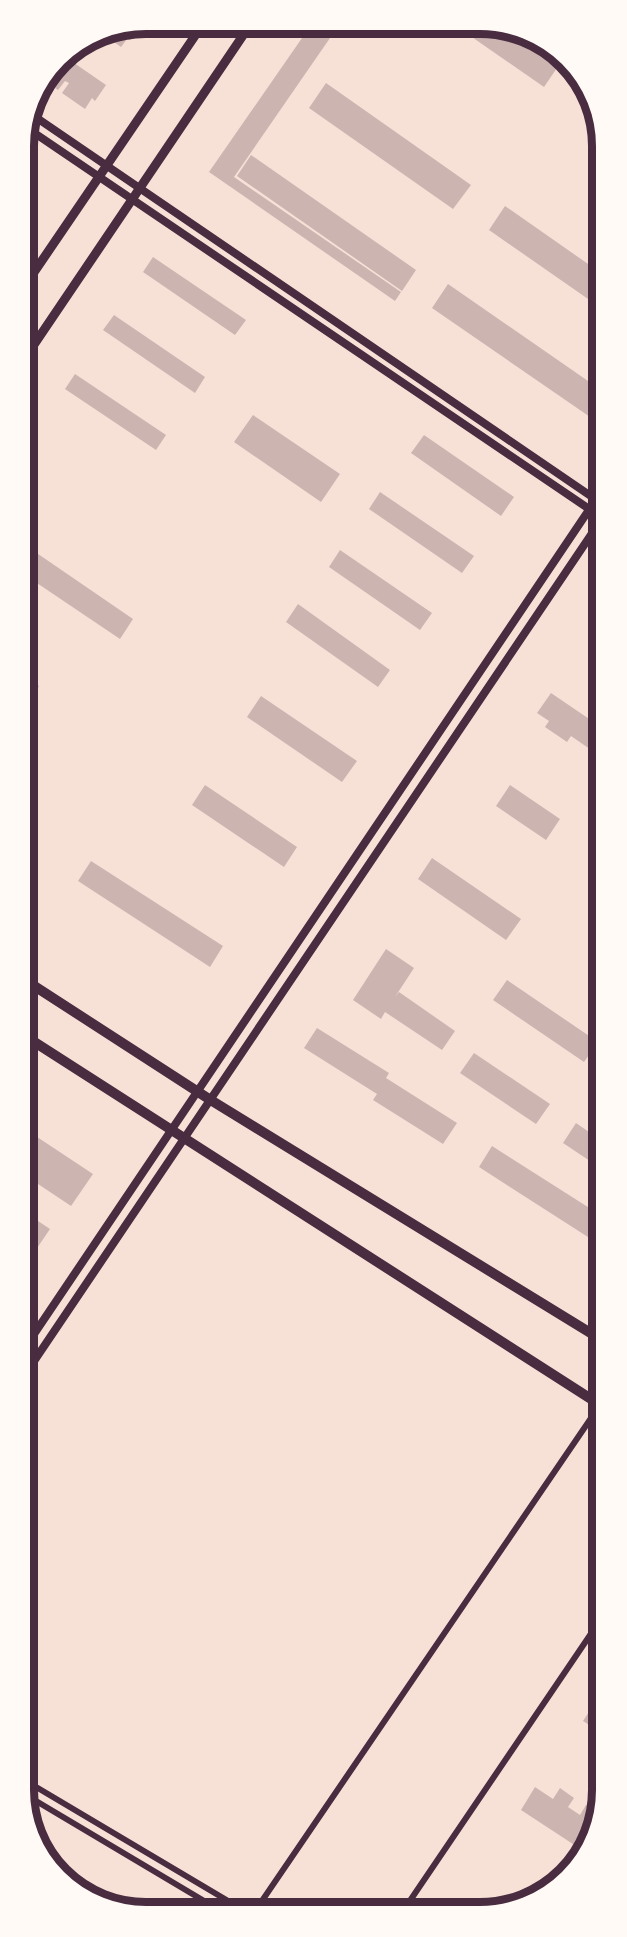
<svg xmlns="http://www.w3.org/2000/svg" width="627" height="1937" font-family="Helvetica,sans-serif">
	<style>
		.building { fill: #ccb4b1 }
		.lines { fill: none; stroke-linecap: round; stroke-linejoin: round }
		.minor { stroke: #4a2c40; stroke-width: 6 }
		.tertiary { stroke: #4a2c40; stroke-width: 8 }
		.secondary { stroke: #4a2c40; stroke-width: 9 }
		.primary { stroke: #4a2c40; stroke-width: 10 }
		.rim { fill: none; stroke: #4a2c40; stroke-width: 8 }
	</style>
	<rect width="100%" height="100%" fill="#f7e1d7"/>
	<path class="building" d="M140 25 130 40 127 39 121 47 101 33Z
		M311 25H339L234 177 401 292 395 301 209 172Z
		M456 26H505L523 36 561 62 544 87Z
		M64 56 106 85 95 101 92 98 85 109 62 93 69 83 65 81 58 90 45 81Z
		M326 83 471 185 453 209 309 108Z
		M251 155 416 270 402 291 237 176Z
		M505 206 601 273V308L489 230Z
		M153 257 246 320 235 335 143 272Z
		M448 284 601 390V407L593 419 432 308Z
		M114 315 205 377 195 393 103 330Z
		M75 374 166 435 156 450 65 389Z
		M253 415 340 474 321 502 234 442Z
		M424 435 514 497 501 516 411 453Z
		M380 492 474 556 462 573 369 509Z
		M25 545 133 619 120 639 25 575Z
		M340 550 432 613 420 630 329 567Z
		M298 604 390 670 378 687 286 622Z
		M25 678 39 686 30 704 25 702Z
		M551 693 601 727V766L593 760 597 754 571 736 567 742 545 727 549 721 537 713Z
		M261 696 357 761 342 782 247 717Z
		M205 785 297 847 284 867 192 805Z
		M510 785 560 819 546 840 496 806Z
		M432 858 521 919 506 940 418 879Z
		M91 861 223 946 210 967 78 881Z
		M386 949 414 968 395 997 399 992 455 1031 442 1050 385 1012 381 1019 353 1000Z
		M507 980 598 1042 584 1062 493 1000Z
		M317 1028 389 1073 386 1078 457 1123 443 1144 373 1100 377 1094 304 1048Z
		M474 1053 550 1104 536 1124 460 1073Z
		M576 1123 602 1141V1169L563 1143Z
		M25 1129 93 1174 71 1206 26 1176Z
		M492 1146 602 1216V1246L479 1167Z
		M26 1213 50 1229 29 1260 26 1258Z
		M598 1698 603 1701V1734L583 1721Z
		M535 1787 553 1799 560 1788 574 1798 568 1807 580 1815 586 1805 597 1812 582 1850 521 1810Z"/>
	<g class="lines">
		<path class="minor" d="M26 1781 245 1911
			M26 1795 221 1911
			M255 1911 600 1405
			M403 1911 603 1616"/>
		<path class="tertiary" d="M31 114 601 503
			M27 128 601 517
			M26 1346 601 492
			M26 1373 601 520"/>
		<path class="secondary" d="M24 287 203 24
			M25 358 250 25"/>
		<path class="primary" d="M25 980 209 1099 602 1340
			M25 1036 602 1406"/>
	</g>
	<path d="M0 0H627V1937H0ZM146 34H480A112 112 0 0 1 592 146V1790A112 112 0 0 1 480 1902H146A112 112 0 0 1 34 1790V146A112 112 0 0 1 146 34Z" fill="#fffaf5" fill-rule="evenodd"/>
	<path class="rim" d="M146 34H480A112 112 0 0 1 592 146V1790A112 112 0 0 1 480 1902H146A112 112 0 0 1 34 1790V146A112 112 0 0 1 146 34Z"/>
</svg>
